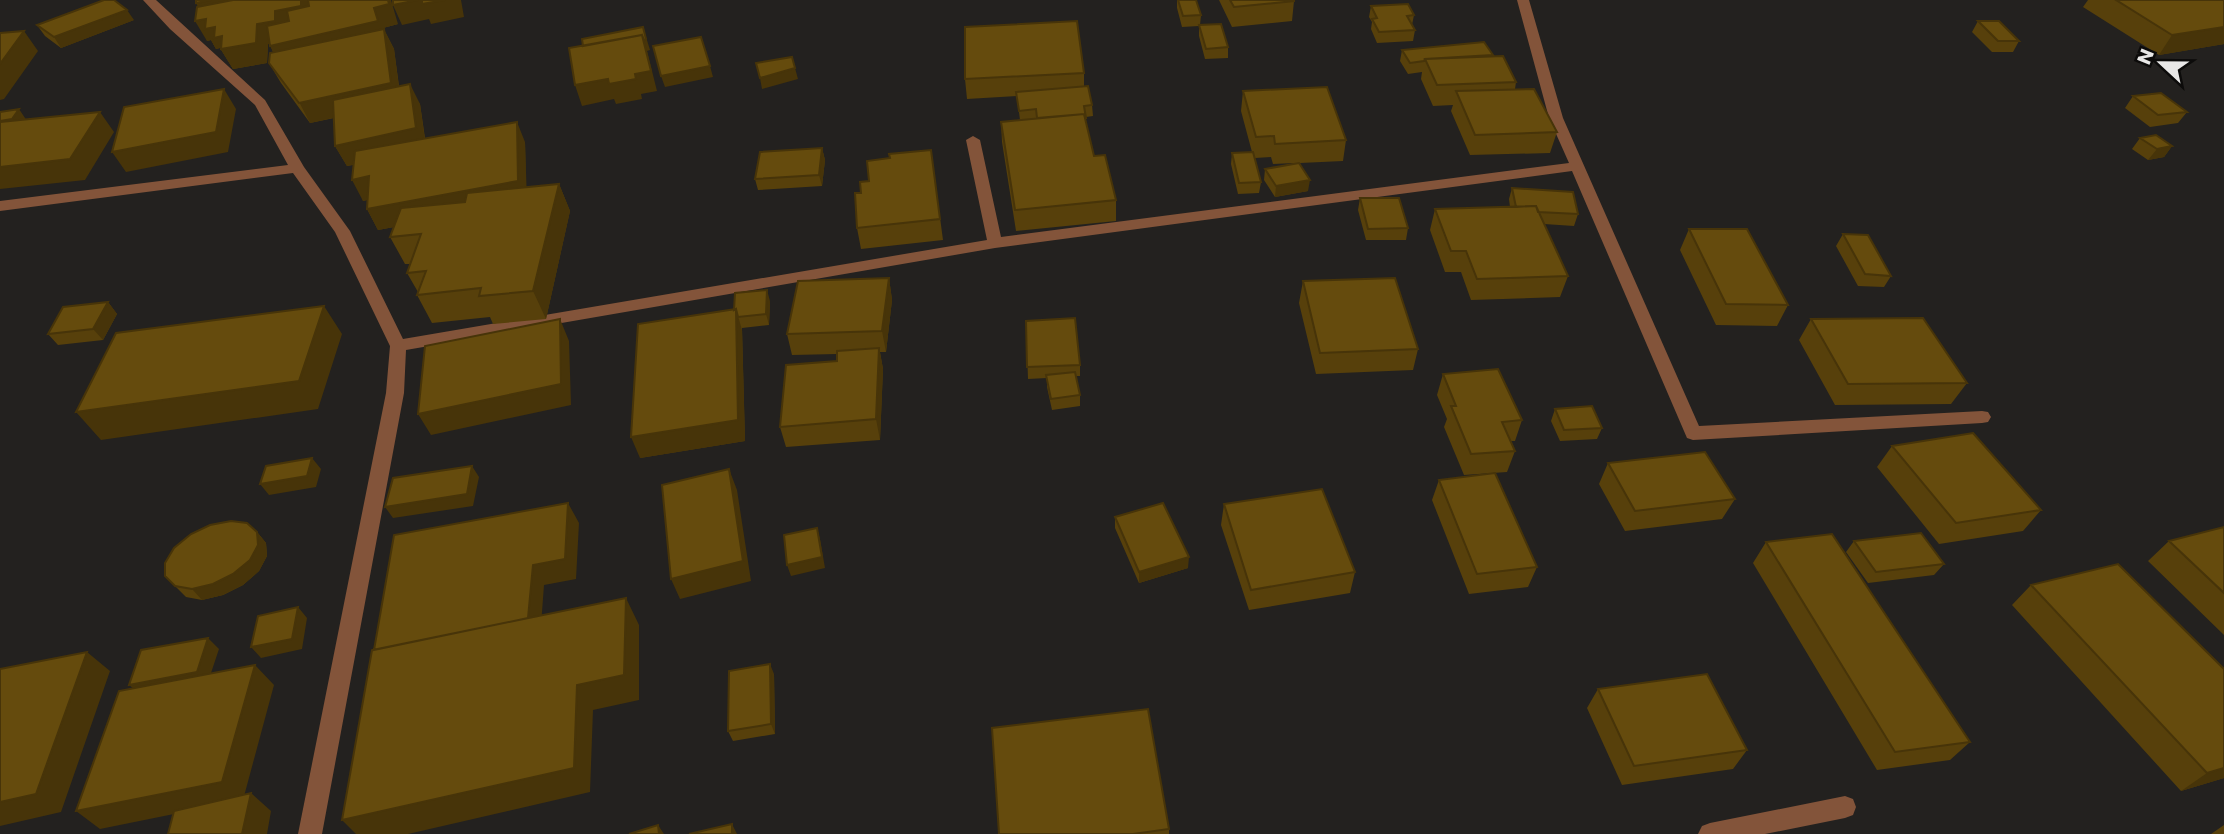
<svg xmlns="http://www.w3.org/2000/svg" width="2224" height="834" font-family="Poppins,sans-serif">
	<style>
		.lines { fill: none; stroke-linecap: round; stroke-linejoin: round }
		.minor { fill: #83543a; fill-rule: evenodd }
		.wall { fill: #57400b }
		.shaded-wall { fill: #473409 }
		.building { fill: #654b0d; stroke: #473409; stroke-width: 2 }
	</style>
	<rect width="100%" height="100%" fill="#23211f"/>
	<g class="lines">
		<path class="minor" d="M143 0H156L265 100 304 167 350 231 403 339 987 240 966 140 973 136 980 140 1001 237 1569 163 1549 118 1517 0H1529L1563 118 1699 426 1982 411 1988 412 1991 417 1988 422 1982 423 1693 440 1687 438 1572 171 995 248 406 350 404 393 322 834H298L386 393 390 346 335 232 293 173 0 211V201L288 165 255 105 170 29Z
			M1845 796 1853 799 1856 807 1853 815 1845 818 1765 834H1698L1702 826 1710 823Z"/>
	</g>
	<path class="wall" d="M196 0H307L308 2 398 24 383 28 394 49 399 86 420 104 425 138 525 142 526 187 559 184 570 211 546 319 493 324 490 317 432 323 417 295 418 292 407 273 411 264H405L390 237 394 227 378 230 367 209V200L363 201 353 165 347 166 335 146 334 118 310 123 281 83 269 63 273 52 270 44H268L267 63 233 69 220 48 216 49 211 40 207 41 198 6 196 3Z
		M1177 0H1196L1201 15 1200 25 1228 47V58L1205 59 1199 36V26L1182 27 1177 8Z
		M1219 0H1294V1L1292 21 1232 27Z
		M2088 0H2224V44L2159 55 2083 7Z
		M1371 6 1414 15 1412 25 1415 30 1413 41 1377 43 1371 29 1372 22 1369 17Z
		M134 20 61 48 45 36 37 25Z
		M1978 21 2019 41 2013 52H1992L1972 32Z
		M1402 50 1493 55V56L1516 82 1515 89 1557 132 1550 153 1470 155 1451 111 1453 105 1433 106 1421 79 1422 72 1408 74 1400 61Z
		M1084 73V86L1092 105 1093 116 1086 117V124L1094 156 1116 200V221L1016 231 1002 142 1001 122 1020 120 1017 96 967 99 965 79Z
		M1243 91 1346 140 1343 161 1300 163 1308 191 1275 197 1264 180 1265 169 1295 163 1273 164 1271 157 1255 158 1261 182 1259 193 1238 194 1231 164 1232 153 1252 152 1241 111Z
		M2133 96 2187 112 2178 123 2150 127 2125 108Z
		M2140 138 2172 146 2164 157 2148 160 2132 149Z
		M822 148 825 160 822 186 758 190 755 179Z
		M931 150 943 240 861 249 857 228 861 193 890 158Z
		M1512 188 1578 214 1574 226 1544 224 1568 276 1560 297 1471 300 1461 272H1445L1430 230 1435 209 1510 207 1509 199Z
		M1360 198 1408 228 1406 240H1366L1358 210Z
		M1689 229 1788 305 1777 326 1716 325 1680 250Z
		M1843 234 1891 276 1884 287 1858 286 1836 246Z
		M889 278 892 300 886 352H880L883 369 880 440 786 447 780 427 837 361V354L792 355 787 334Z
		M1303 281 1418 349 1413 370 1316 374 1299 303Z
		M770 301 769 325 742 328 745 441 640 458 734 310Z
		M108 302 117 314 103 340 58 345 48 334Z
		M1811 319 1967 383 1951 404 1835 405 1799 340Z
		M1026 321 1080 365V376H1076L1080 395V406L1052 410 1047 387V378L1028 379Z
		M1443 374 1522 420 1515 441H1510L1515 451 1507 472 1464 475 1444 427 1447 419 1437 395Z
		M1555 409 1602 428 1597 439 1560 441 1551 421Z
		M1892 446 2041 510 2023 531 1939 544 1877 467Z
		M1608 463 1735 499 1722 519 1625 531 1599 484Z
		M1439 480 1537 567 1528 587 1469 594 1432 500Z
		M1224 504 1355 572 1350 593 1249 610 1221 525Z
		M1115 517 1188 568 1139 583 1115 528Z
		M2224 527V635L2148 561 2169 541Z
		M257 532 266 543 267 556 259 571 243 585 223 595 202 600 186 597 165 576Z
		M1854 541 1944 564 1934 575 1868 583 1846 552Z
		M1766 542 1970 742 1950 760 1877 770 1753 563Z
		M2031 585 2224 669V778L2181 791 2012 605Z
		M774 674 775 734 733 741 728 731Z
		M1598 689 1747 750 1733 769 1622 785 1587 708Z
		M2224 825V834H2211Z
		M1169 829V834H999Z"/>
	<path class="shaded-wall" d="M211 0H265L202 14 196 3Z
		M301 0H307L311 7 286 41 268 44 267 63 233 69 220 48 216 49 211 40 207 41 195 21 206 19 215 27 257 24 275 11Z
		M388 0H391L398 24 383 28 385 34 384 29 394 49 401 103 310 123 270 46 374 8Z
		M418 0H461L464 17 431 24 429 19 402 25 393 5Z
		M127 10 134 20 61 48 54 37Z
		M643 27 650 50 647 51 657 91 641 94 642 99 616 104 614 99 582 106 575 85 635 74 588 62Z
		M2224 27V44L2159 55 2172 35Z
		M24 31 38 51 4 99 0 100V64Z
		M710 66 713 77 665 87 661 76Z
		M795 68 798 79 762 89 760 78Z
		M410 84 420 104 426 148 347 166 335 146Z
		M224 89 236 109 228 152 126 172 112 152Z
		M19 109 27 121 0 133V121Z
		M100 112 114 132 85 180 0 189V167Z
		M517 122 525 142 527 202 378 230 367 209Z
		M2172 146 2164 157 2148 160 2157 149Z
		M822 148 825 160 822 186 819 175Z
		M369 176 380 197 363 201 352 180Z
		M1310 180 1308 191 1275 197 1276 186Z
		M559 184 570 211 546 319 533 291Z
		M889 278 892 300 886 352 882 331Z
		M767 290 770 301 769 325 766 314Z
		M108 302 117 314 103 340 93 329Z
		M324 306 342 334 318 409 101 440 76 412Z
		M736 309 742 330 745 441 640 458 631 437Z
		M560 319 569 341 571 405 431 435 418 414Z
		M879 348 883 369 880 440 876 419Z
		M312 458 321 469 316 487 269 495 260 484Z
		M472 466 479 477 473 506 393 518 385 507Z
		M729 469 737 490 751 581 680 599 671 579Z
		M568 503 579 523 576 579 544 585 540 639 389 670 533 565Z
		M817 528 820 539 825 568 791 576 787 565Z
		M257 532 266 543 267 556 259 571 243 585 223 595 202 600 192 589Z
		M1189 557 1188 568 1139 583V572Z
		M626 598 639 625V700L593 710 590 792 408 834H356L342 820 577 685Z
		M298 607 307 618 302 649 261 658 251 647Z
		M208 638 219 649 208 682 141 695 129 685Z
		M87 652 110 671 61 812 0 826V802Z
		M770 664 774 674 775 734 771 724Z
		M255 665 274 685 243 800 100 829 76 811Z
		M2224 768V778L2181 791 2207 773Z
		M251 793 271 811 267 834H242Z
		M732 824 737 834H732Z
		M658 825 664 834H659Z"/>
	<path class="building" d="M104 0H114L127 10 54 37 37 25Z
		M196 0H211L196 3Z
		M233 0H301V6L275 11V21L257 24 256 43 221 49 222 36 214 38 215 27 205 29 206 19 195 21 197 7Z
		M308 0H388L389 4 374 8 378 21 270 46 267 26 289 21 287 11 309 6Z
		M393 0H418L393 5Z
		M422 0H445L422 4Z
		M1178 0H1196L1201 15 1183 16Z
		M1230 0H1294V1L1234 7Z
		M2116 0H2224V27L2172 35Z
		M1408 4 1414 15 1407 16 1415 30 1379 32 1372 19 1377 18 1371 6Z
		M1077 21 1084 73 965 79V27Z
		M1978 21H1999L2019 41H1998Z
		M1221 24 1228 47 1206 49 1199 25Z
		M643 27 646 39 644 40 642 35 583 46 582 39Z
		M384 29 391 83 299 103 269 63 270 53Z
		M24 31 0 64V33Z
		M642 35 651 71 635 74 636 79 609 84 608 79 575 85 569 48Z
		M701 37 710 66 661 76 653 46Z
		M1484 42 1493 55 1425 59 1424 61 1410 63 1402 50Z
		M1503 56 1516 82 1437 85 1425 59Z
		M792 57 795 68 760 78 756 63Z
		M410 84 416 128 335 146 333 100Z
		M1088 86 1092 105 1084 106 1086 118H1085L1084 114 1037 118 1036 109 1019 111 1016 92Z
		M1327 87 1346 140 1275 144 1274 136 1256 137 1243 91Z
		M224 89 216 132 112 152 124 107Z
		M1534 89 1557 132 1475 135 1456 91Z
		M2161 93 2187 112 2158 115 2133 96Z
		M19 109 12 119 0 121V112Z
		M100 112 70 159 0 167V122Z
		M1084 114 1094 156 1105 155 1116 200 1015 210 1001 122Z
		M517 122 518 181 367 209 369 176 352 180 355 151Z
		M2156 135 2172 146 2157 149 2140 138Z
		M822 148 819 175 755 179 760 152Z
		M931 150 940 219 857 228 855 193H861L860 182 869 181 867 161 890 158 889 154Z
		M1253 152 1261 182 1239 183 1232 153Z
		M1299 163 1310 180 1276 186 1265 169Z
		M559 184 533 291 479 296 481 288 417 295 426 271 407 273 421 234 390 237 401 208 465 202 467 193Z
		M1512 188 1573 192 1578 214 1538 212 1536 206 1516 207Z
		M1360 198H1399L1408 228 1368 229Z
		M1536 206 1568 276 1477 279 1466 251H1451L1435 209Z
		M1689 229H1747L1788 305 1726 304Z
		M1843 234 1868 235 1891 276 1865 274Z
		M889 278 882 331 787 334 798 281Z
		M1395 278 1418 349 1320 353 1303 281Z
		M767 290 766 314 738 317 736 309 734 310 735 293Z
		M108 302 93 329 48 334 63 307Z
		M324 306 299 381 76 412 116 333Z
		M736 309 738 420 631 437 638 324Z
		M1075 318 1080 365 1027 367 1026 321Z
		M1923 318 1967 383 1848 384 1811 319Z
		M560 319 561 384 418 414 425 346Z
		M879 348 876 419 780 427 786 365 837 361V351Z
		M1498 369 1522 420 1502 422 1515 451 1471 454 1451 406H1456L1443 374Z
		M1075 372 1080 395 1051 399 1046 375Z
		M1592 406 1602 428 1564 430 1555 409Z
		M1973 433 2041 510 1956 523 1892 446Z
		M1705 452 1735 499 1635 511 1608 463Z
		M312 458 307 476 260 484 266 466Z
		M472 466 467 494 385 507 393 478Z
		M729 469 743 561 671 579 662 485Z
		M1495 473 1537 567 1477 574 1439 480Z
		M1322 489 1355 572 1251 590 1224 504Z
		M568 503 565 559 533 565 528 618 374 650 394 535Z
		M1163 503 1189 557 1139 572 1115 517Z
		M231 521 247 523 257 532 258 545 250 560 233 574 213 584 192 589 175 586 165 576V563L174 548 191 534 210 525Z
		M2224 527V593L2169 541Z
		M817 528 822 557 787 565 784 535Z
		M1921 533 1944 564 1876 572 1854 541Z
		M1832 534 1970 742 1895 752 1766 542Z
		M2118 564 2224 669V768L2207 773 2031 585Z
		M626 598 624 675 577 685 574 768 342 820 372 650Z
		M298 607 292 639 251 647 258 616Z
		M208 638 197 672 129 685 141 650Z
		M87 652 36 794 0 802V669Z
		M770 664 771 724 728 731 729 671Z
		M255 665 222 782 76 811 119 691Z
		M1707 674 1747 750 1634 766 1598 689Z
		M1148 709 1169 829 1133 834H999L992 728Z
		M251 793 242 834H168L174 811Z
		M732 824V834H689Z
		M658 825 659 834H629Z"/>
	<g transform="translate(2161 63) rotate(292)" stroke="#0c0b0a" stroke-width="5" paint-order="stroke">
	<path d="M0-5L12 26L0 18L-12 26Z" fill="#e9e8e7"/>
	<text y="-10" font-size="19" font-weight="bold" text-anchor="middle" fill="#e9e8e7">N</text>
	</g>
</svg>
